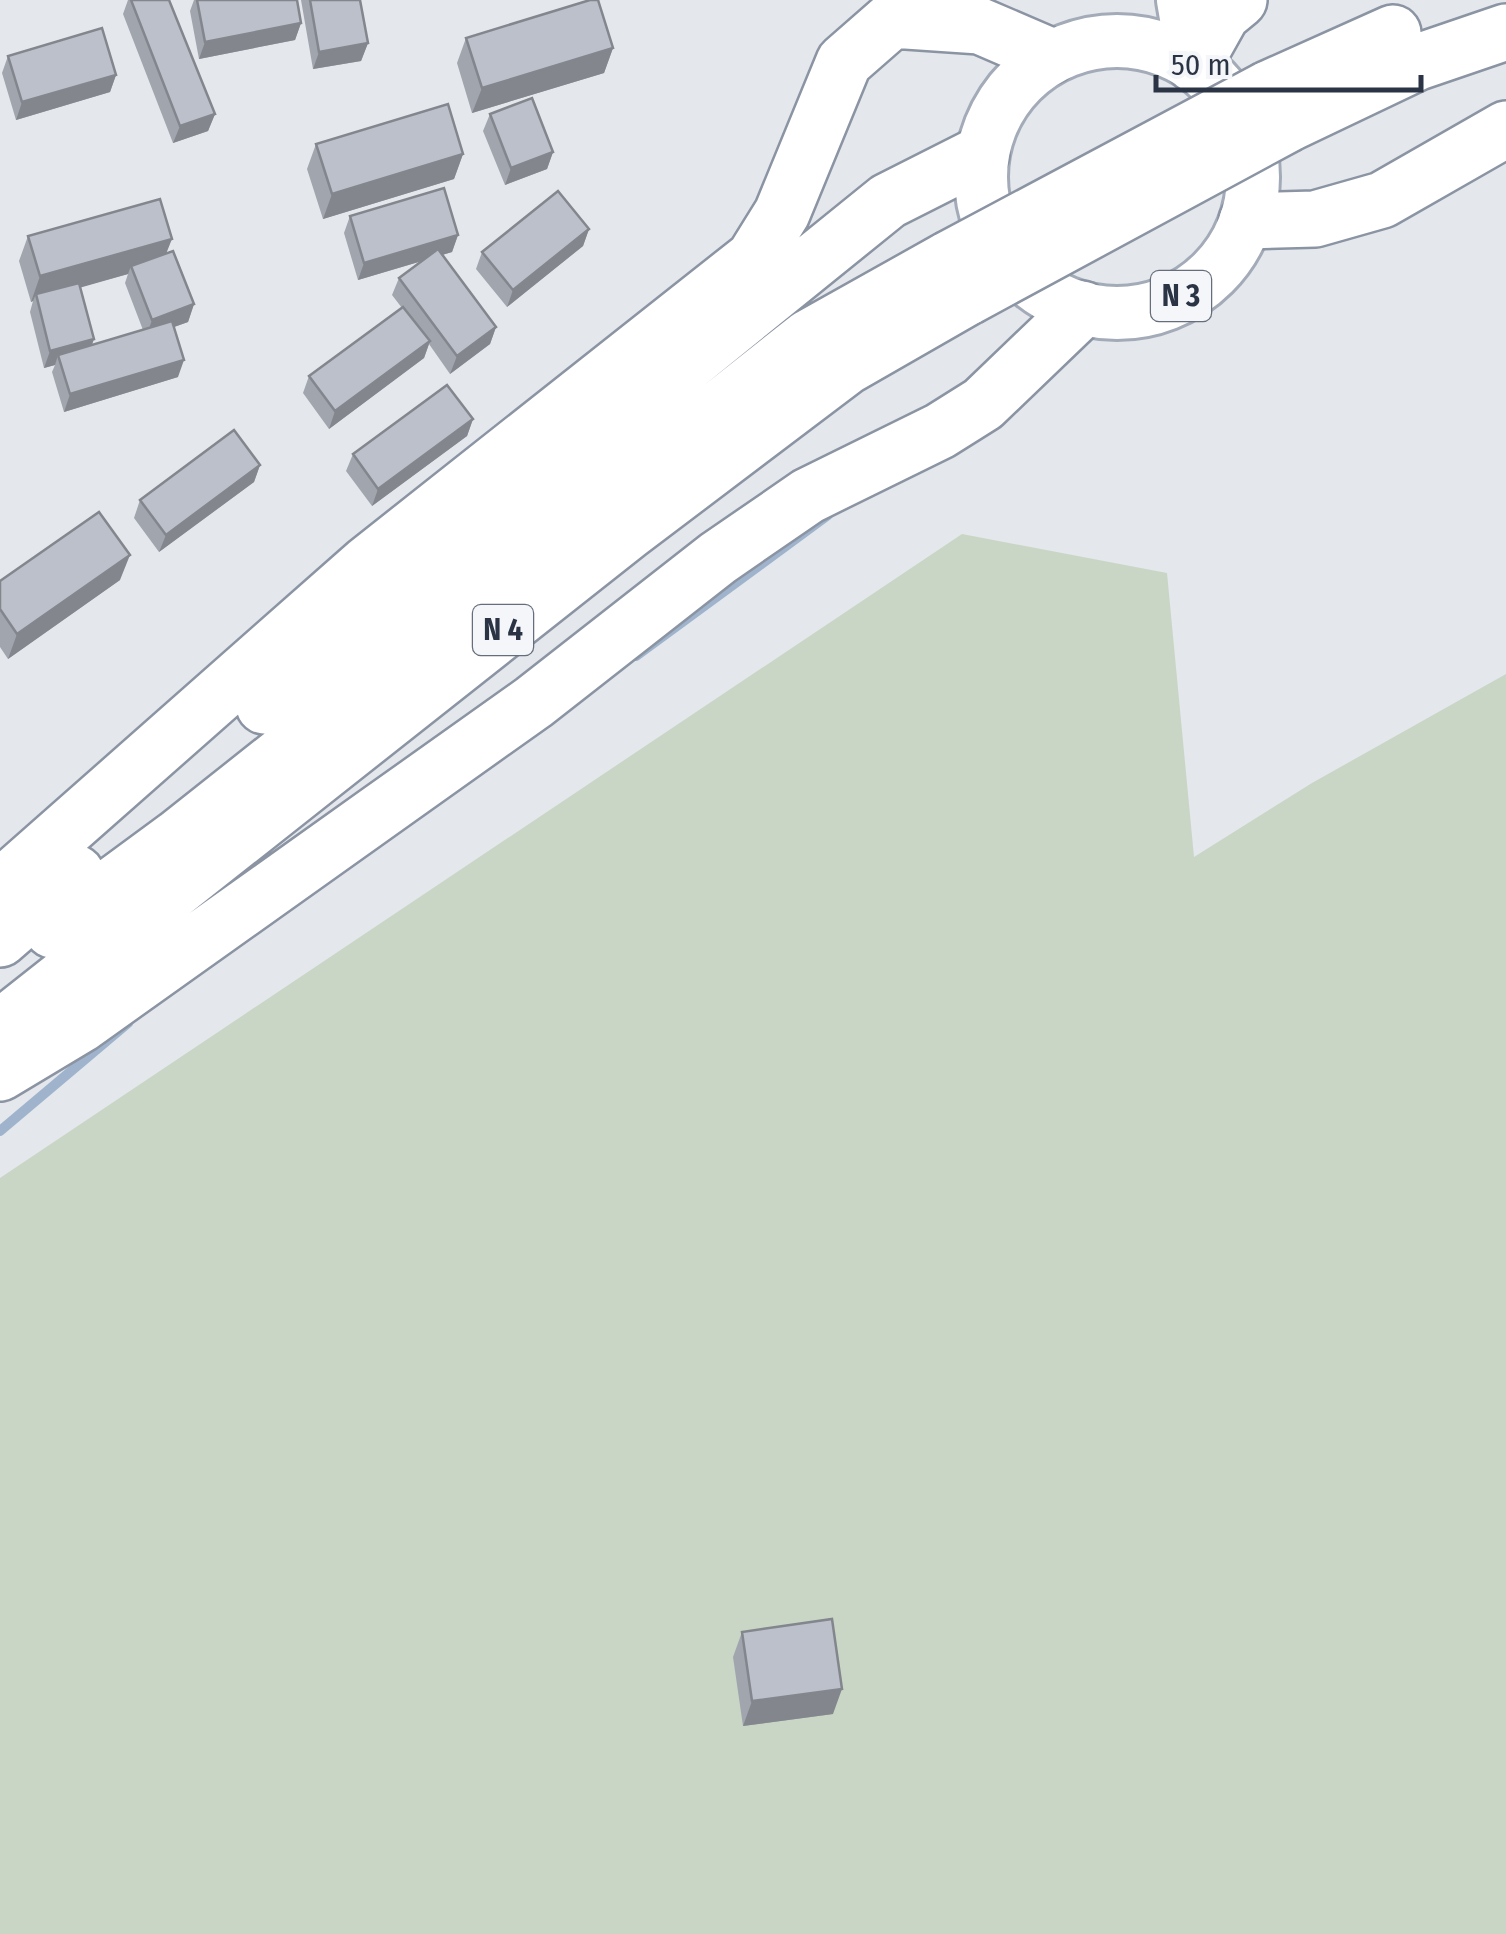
<svg xmlns="http://www.w3.org/2000/svg" width="1506" height="1934" font-family="'Fira Sans Condensed',sans-serif">
	<style>
		.green { fill: #c9d6c5 }
		.lines { fill: none; stroke-linecap: round; stroke-linejoin: round }
		.stream { stroke: #9fb4cc; stroke-width: 10 }
		.primary-casing { stroke: #a3abb8; stroke-width: 58 }
		.highway-casing { stroke: #8b94a3; stroke-width: 60 }
		.primary { stroke: #fff; stroke-width: 52 }
		.highway { stroke: #fff; stroke-width: 55 }
		.highway-bridge-casing { stroke: #8b94a3; stroke-width: 60; stroke-linecap: butt }
		.highway-bridge { stroke: #fff; stroke-width: 55 }
		.wall { fill: #a1a5ae; fill-rule: evenodd }
		.shaded-wall { fill: #83868d }
		.building { fill: #bbc0ca; stroke: #83868d; stroke-width: 2.5 }
		.labels { text-anchor: middle; stroke-width: 10; stroke-linejoin: round; paint-order: stroke }
		.shield { fill: #f4f6f9; stroke: #676e7b; stroke-width: 2.5 }
		.shield-label { font-size: 30px; font-weight: bold; fill: #2b3445 }
	</style>
	<rect width="100%" height="100%" fill="#e4e7ec"/>
	<path class="green" d="M962 534 1167 573 1194 857 1312 783 1506 674V1934H0V1178Z"/>
	<g class="lines">
		<path class="stream" d="M636 656 828 515
			M0 1131 128 1023"/>
		<defs>
			<path id="primary" d="M1183 0 1194 64
				M981 177a136 136 0 1 1 272 0a136 136 0 1 1-272 0Z"/>
			<path id="highway" d="M892 20 980 26 1050 56
				M1194 64 1222 14 1239 0
				M1268 89 1393 33
				M1288 124 1418 62 1506 32
				M1247 221 1315 219 1382 200 1506 129
				M264 706 888 201 981 154
				M0 888 367 564 754 258 782 213 844 62 892 20 935 0
				M52 930 177 838 808 338 949 259
				M0 939 76 873
				M0 1028 628 532 846 367 968 297
				M0 1073 80 1025 375 815 534 702 718 558 808 496 940 431 983 404 1082 309"/>
		</defs>
		<use href="#primary" class="primary-casing"/>
		<use href="#highway" class="highway-casing"/>
		<use href="#primary" class="primary"/>
		<use href="#highway" class="highway"/>
		<defs>
			<path id="highway-bridge" d="M949 259 1268 89
				M968 297 1288 124"/>
		</defs>
		<use href="#highway-bridge" class="highway-bridge-casing"/>
		<use href="#highway-bridge" class="highway-bridge"/>
	</g>
	<path class="wall" d="M128 0H169L215 114 208 131 173 143 123 14Z
		M194 0H297L301 23 295 40 199 59 190 11Z
		M301 0H360L368 43 361 61 313 69Z
		M466 38 613 48 604 73 472 113 457 63Z
		M8 56 116 75 110 92 16 120 2 73Z
		M490 114 553 152 547 169 505 185 483 131Z
		M316 144 463 154 454 179 323 219 307 169Z
		M350 216 458 235 452 252 442 255 496 327 490 344 450 374 429 344 424 358 329 429 303 393 309 376 402 308 392 295 399 278 422 261 358 280 344 233Z
		M589 229 583 246 507 307 476 269 482 252Z
		M28 236 166 253 194 304 188 322 174 327 178 377 64 412 52 372 55 365 44 368 30 312 33 301 31 302 19 261ZM128 274 125 283 143 330 92 345 80 287Z
		M473 419 467 436 372 506 346 471 353 454Z
		M260 465 254 482 159 552 134 518 140 500Z
		M120 580 8 659 0 647V581Z
		M742 1632 833 1714 743 1726 733 1657Z"/>
	<path class="shaded-wall" d="M301 23 295 40 199 59 205 42Z
		M368 43 361 61 313 69 319 52Z
		M613 48 604 73 472 113 482 88Z
		M116 75 110 92 16 120 22 102Z
		M215 114 208 131 173 143 180 126Z
		M553 152 547 169 505 185 511 168Z
		M463 154 454 179 323 219 332 194Z
		M589 229 583 246 507 307 513 290Z
		M458 235 452 252 358 280 364 263Z
		M172 239 162 264 131 266 128 274 37 300 36 294 33 301 31 302 40 276Z
		M194 304 188 322 146 337 152 320Z
		M496 327 490 344 450 374 457 356Z
		M94 339 88 357 58 355 55 365 44 368 50 351Z
		M430 341 424 358 329 429 335 411Z
		M184 360 178 377 64 412 70 394Z
		M473 419 467 436 372 506 378 489Z
		M260 465 254 482 159 552 166 535Z
		M130 555 120 580 8 659 17 634Z
		M842 1689 833 1714 743 1726 752 1701Z"/>
	<path class="building" d="M131 0H169L215 114 180 126Z
		M197 0H297L301 23 205 42Z
		M310 0H360L368 43 319 52Z
		M590 0H598L613 48 482 88 466 38Z
		M102 28 116 75 22 102 8 56Z
		M532 98 553 152 511 168 490 114Z
		M448 104 463 154 332 194 316 144Z
		M444 188 458 235 364 263 350 216Z
		M558 191 589 229 513 290 482 252Z
		M160 199 172 239 40 276 28 236Z
		M438 249 496 327 457 356 399 278Z
		M173 251 194 304 152 320 131 266Z
		M79 283 94 339 50 351 36 294Z
		M403 307 430 341 335 411 309 376Z
		M172 321 184 360 70 394 58 355Z
		M447 385 473 419 378 489 353 454Z
		M234 430 260 465 166 535 140 500Z
		M99 512 130 555 17 634 0 609V581Z
		M832 1619 842 1689 752 1701 742 1632Z"/>
	<g class="labels">
		<g class="shield">
			<rect x="1151" y="271" width="60" height="50" rx="8"/>
			<rect x="473" y="605" width="60" height="50" rx="8"/>
		</g>
		<g class="shield-label">
			<text x="1181" y="306">N 3</text>
			<text x="503" y="640">N 4</text>
		</g>
	</g>
	<path d="M1156 75v15h265v-15" fill="none" stroke="#2b3445" stroke-width="5"/>
	<text x="1171" y="75" font-size="30" fill="#2b3445" stroke="#f4f6f9" stroke-width="8" paint-order="stroke">50 m</text>
</svg>
